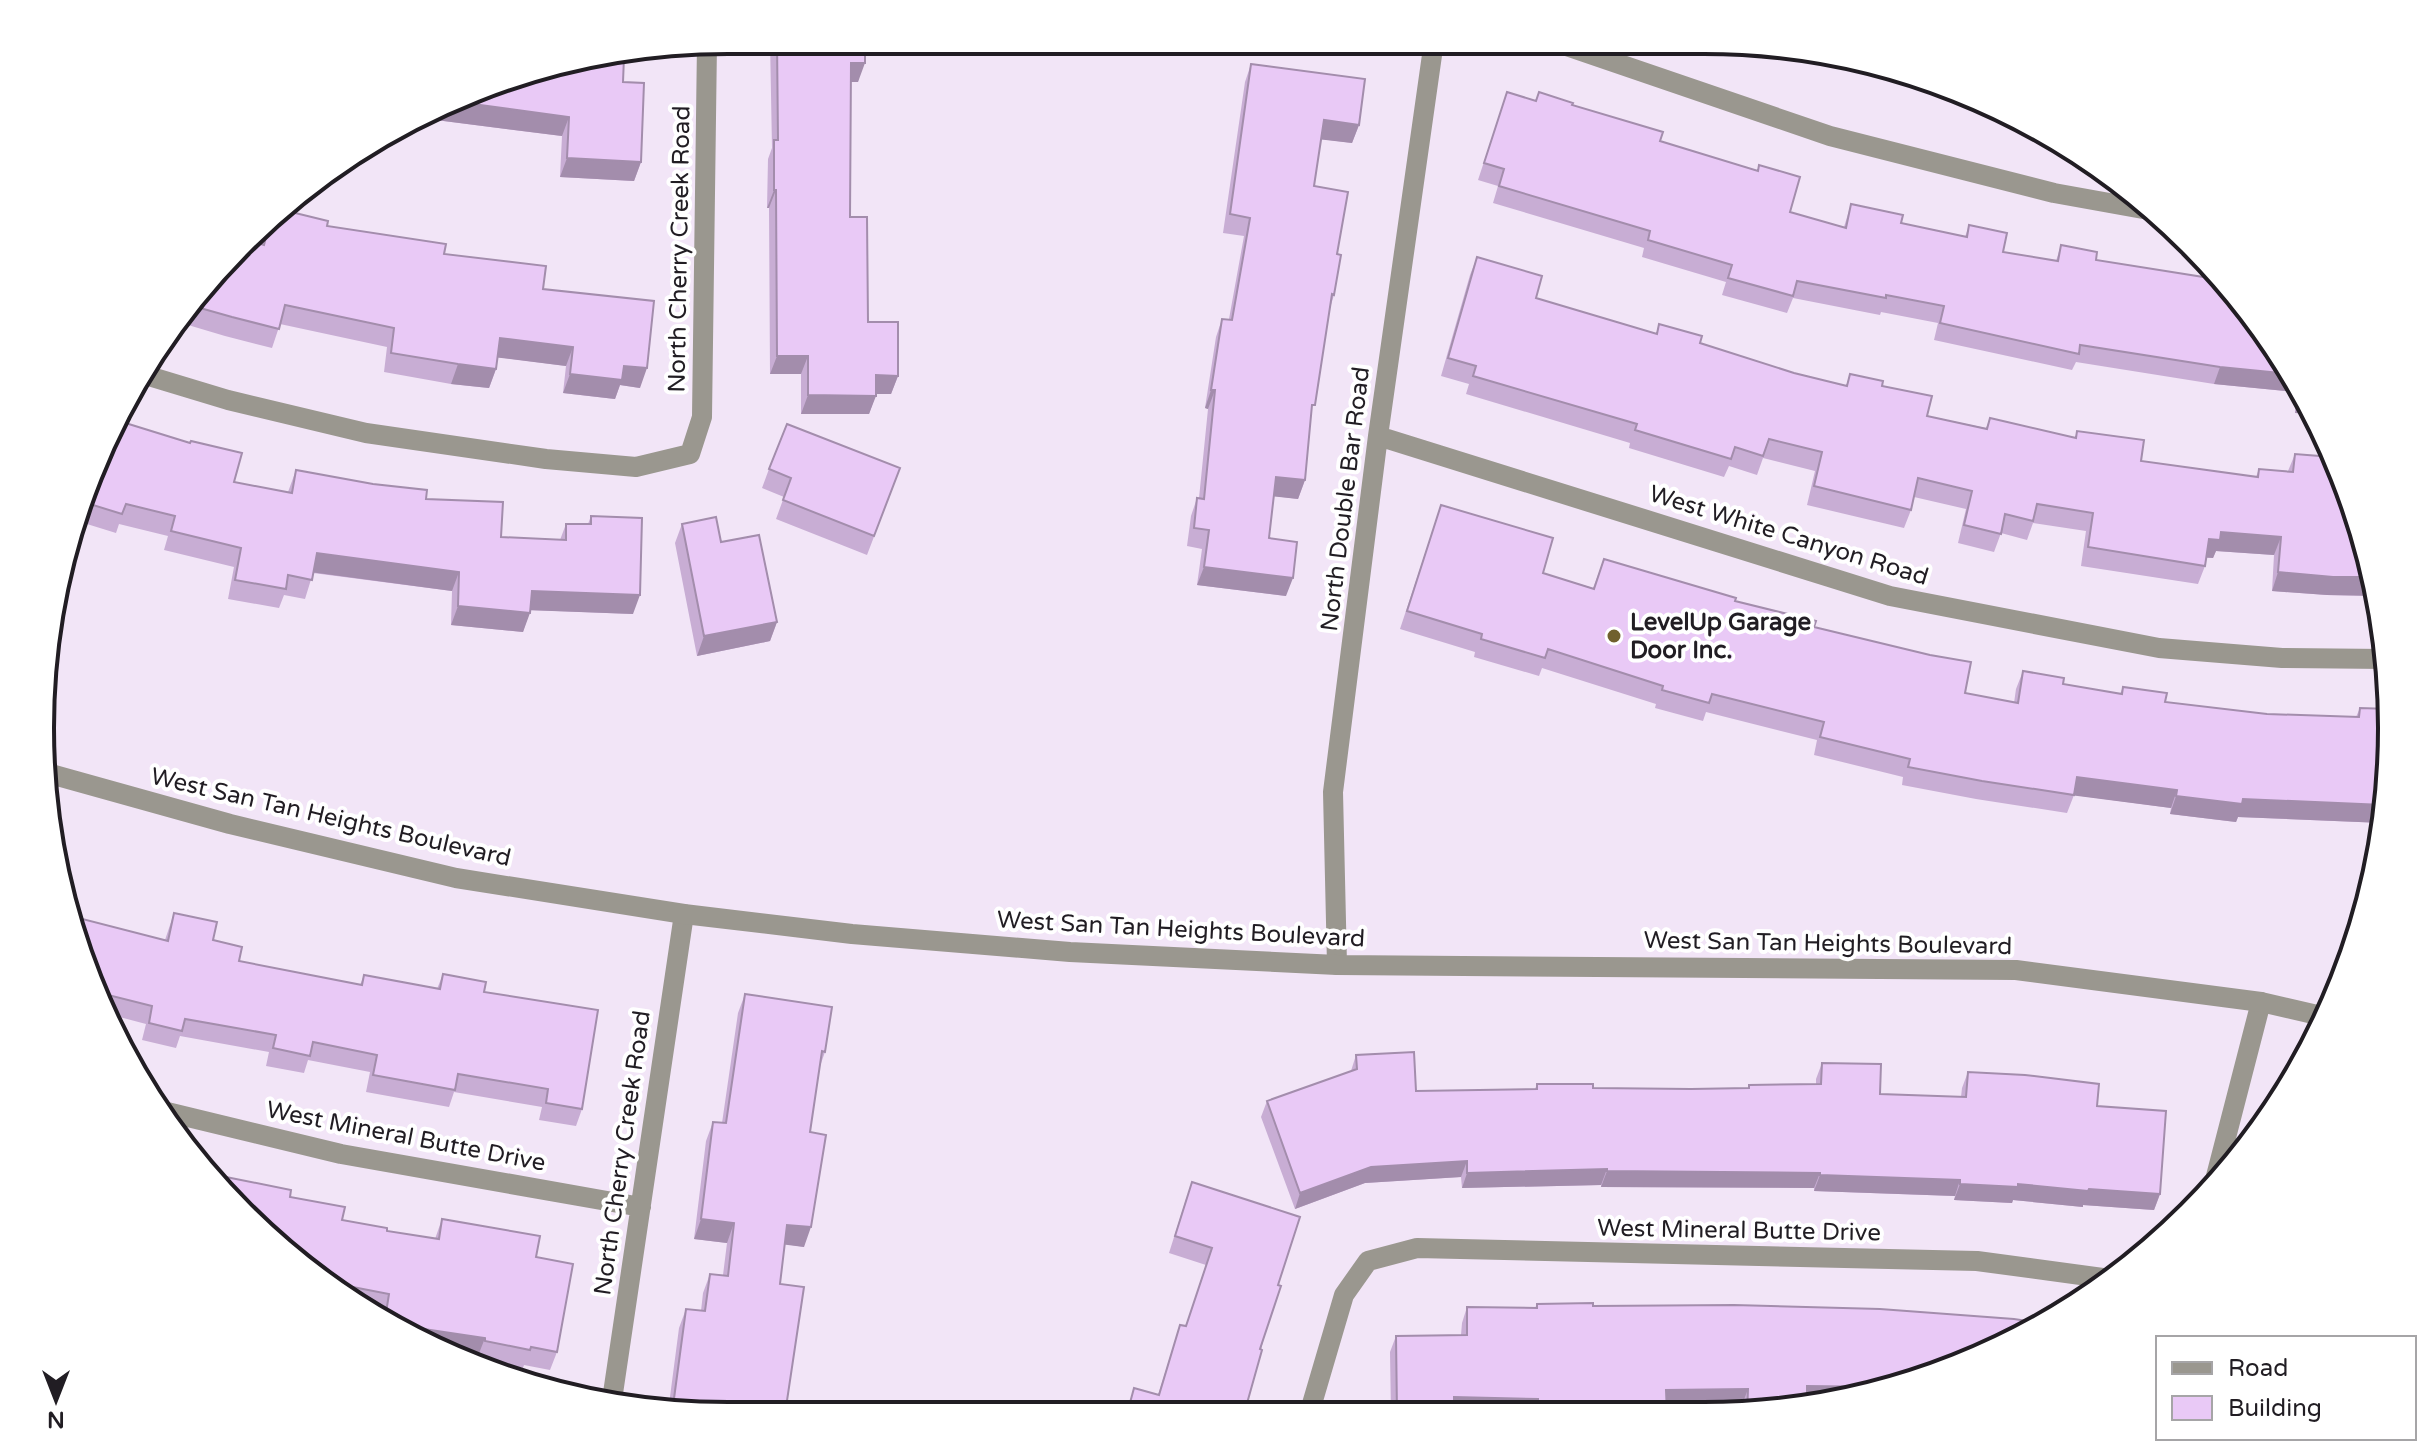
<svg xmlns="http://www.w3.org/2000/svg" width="2432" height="1456" font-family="'Varela Round',sans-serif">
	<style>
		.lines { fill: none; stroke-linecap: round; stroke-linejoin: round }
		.minor { stroke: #9a978f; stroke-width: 20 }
		.tertiary { stroke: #9a978f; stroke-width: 20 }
		.wall { fill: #c8add4 }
		.shaded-wall { fill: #a38dac }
		.building { fill: #e9c9f6; stroke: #a38dac; stroke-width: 2 }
		.poi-dot { fill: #70602e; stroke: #fff; stroke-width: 3 }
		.labels { text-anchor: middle; stroke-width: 8; stroke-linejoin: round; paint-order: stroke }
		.street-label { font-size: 24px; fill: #211d23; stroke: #fff }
		.poi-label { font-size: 24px; font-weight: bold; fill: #211d23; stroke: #fff; text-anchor: start }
		.rim { fill: none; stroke: #211d23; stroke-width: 4 }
	</style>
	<rect width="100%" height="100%" fill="#f2e5f7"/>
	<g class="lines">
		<path class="minor" d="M1552 41 1830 136 2054 193 2154 211
			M142 374 228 400 366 433 546 459 636 467 690 454 702 417 707 43
			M1378 436 1890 596 2159 648 2282 658 2385 659
			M1337 965 1333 792 1378 436 1434 41
			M163 1111 341 1154 641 1207
			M2215 1180 2261 1002
			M612 1400 684 914
			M1309 1414 1344 1295 1368 1261 1417 1248 1977 1261 2110 1279"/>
		<path class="tertiary" d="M47 773 230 824 456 878 684 914 852 934 1070 952 1337 965 2016 970 2261 1002 2326 1017"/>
	</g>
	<path class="wall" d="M770 40H865L858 82H851L850 217 868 322 898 376 891 394H876L869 414H801V374H770L769 208H767L768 159 772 148Z
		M1779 48 1909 73 1906 82 1823 59 1822 62 1779 51Z
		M1251 64 1359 125 1352 143 1321 139 1314 186 1337 254 1334 295 1330 308 1310 418 1305 480 1298 499 1274 496 1269 538 1286 596 1197 585 1202 549 1187 546 1191 516 1197 498H1199L1208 409 1205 408 1216 337 1222 319H1229L1244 236 1223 233 1245 82Z
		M507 76 623 82 641 162 634 181 560 177 562 136 428 119Z
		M1507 92 1536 101 1572 105 1660 141 1790 212 1844 227 1851 204 1901 223 1965 237 1969 225 2003 252 2056 261 2061 245 2096 260 2221 280V279L2276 346 2312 414 2295 413V392L2214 384 2076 362 2072 370 1934 340 1938 323 1881 312 1880 315 1793 298 1787 313 1722 295 1726 282 1642 257 1644 248 1493 203 1498 186 1478 180Z
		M1963 95 1999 113 1960 105Z
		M423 121 421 128 414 126Z
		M283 210 327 226 444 254 543 289 640 388 620 385 615 399 563 393 566 366 497 357 496 369 489 388 451 384 384 372 387 347 280 324 272 348 225 336 178 322 254 242 262 244 266 228Z
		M1477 257 1536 298 1656 334 1659 324 1700 343 1794 373 1846 386 1850 374 1882 386 1927 416 1986 428 1990 418 2075 438 2077 431 2141 461 2256 477 2259 469 2288 471 2295 454 2330 477H2343L2379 596 2327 595 2272 591 2274 555 2216 551 2213 558H2206L2205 566 2198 584 2081 566 2086 531 2033 523 2027 540 2001 533 1994 552 1958 543 1966 509 1914 497 1911 510 1904 528 1807 505 1815 471 1763 458 1757 475 1729 466 1724 477 1629 448 1630 443 1466 394 1469 384 1441 376 1470 275Z
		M119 421 234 482 288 492 296 470 426 499 501 537 560 540 566 524H588L591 516 633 614 530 610 523 632 451 625 452 591 313 573 305 599 284 595 279 608 228 599 234 567 164 550 168 536 119 524 116 533 74 520 76 507Z
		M769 469 893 487 867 555 776 519 784 497 762 488Z
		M1441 505 1543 573 1593 588 1604 559 1814 627 1965 693 2014 703 2016 689 2023 671 2063 684 2120 694 2123 687 2165 702 2267 714 2356 717 2360 708 2392 728 2383 823 2238 817 2236 822 2170 814 2171 808 2074 795 2067 813 1976 799 1902 785 1903 777 1814 755 1817 740 1706 712 1703 721 1655 708 1656 704 1542 668 1539 676 1474 657 1475 652 1400 629Z
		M682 524 721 542 777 622 770 641 697 656 675 543Z
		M174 913 213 940 239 961 360 985 364 975 437 989 443 974 484 992 582 1109 576 1126 539 1120 542 1107 454 1092 449 1107 366 1092 370 1072 308 1060 304 1073 266 1066 269 1052 180 1036 176 1048 142 1040 146 1024 112 1015 76 949 165 940Z
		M745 994 825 1052 819 1069 810 1132 804 1247 785 1244 780 1284 785 1414H683L668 1412 679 1328 686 1309 701 1311 703 1293 710 1274 723 1275 727 1243 694 1239 706 1141 713 1122 722 1123 738 1013Z
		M1356 1055 1416 1091 1535 1089 1537 1084 1593 1088 1691 1089 1748 1088 1749 1085 1816 1084V1079L1822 1063 1880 1094 1961 1097 1962 1088 1968 1072 2097 1106 2160 1194 2154 1210 2083 1205V1207L2013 1200 2012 1203 1954 1200 1955 1196 1814 1191V1188L1601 1187V1185L1462 1188 1461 1177 1365 1183 1295 1209 1261 1117 1267 1101 1351 1071Z
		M226 1177 290 1197 342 1220 387 1231 435 1239 442 1219 536 1257 557 1352 550 1370 524 1365 523 1368 478 1359V1356L452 1353 382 1318V1313L364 1309 345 1300 223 1185Z
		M1186 1199 1278 1285 1244 1414H1126L1134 1388 1158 1395 1180 1325 1186 1326 1206 1265 1169 1253Z
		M1537 1304 1593 1306 1807 1402 1749 1414H1742V1405L1667 1406V1414H1502L1454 1413 1453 1414H1391L1390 1352 1396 1336 1461 1335 1462 1323 1467 1307 1535 1308Z"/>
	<path class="shaded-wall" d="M851 63H865L858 82H844Z
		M458 102 569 117 562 136 428 119Z
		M1324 120 1359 125 1352 143 1317 139Z
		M567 158 641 162 634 181 560 177Z
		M774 190H776L769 208H767Z
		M500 338 573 347 566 366 493 357Z
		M777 356H808L801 374H770Z
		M458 364 496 369 489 388 451 384Z
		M624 366 647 368 640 388 620 385 615 399 563 393 570 374Z
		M2220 367 2291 374 2298 386 2295 392 2214 384Z
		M876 375 898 376 891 394H869Z
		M1211 390H1215L1208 409 1205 408Z
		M808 395 876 396 869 414H801Z
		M2301 396H2303L2312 414 2295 413Z
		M1276 477 1305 480 1298 499 1270 496Z
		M2221 532 2281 537 2274 555 2216 551 2213 558 2202 557 2209 539Z
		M317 553 459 572 452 591 310 572Z
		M1204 567 1293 578 1286 596 1197 585Z
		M2278 572 2374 577 2379 596 2327 595 2272 591Z
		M532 591 640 595 633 614 525 610Z
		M458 606 530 613 523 632 451 625Z
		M777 622 770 641 697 656 704 636Z
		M2077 777 2177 790 2171 808 2070 795Z
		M2176 796 2243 799 2384 805 2383 823 2238 817 2236 822 2170 814Z
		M1467 1161 1461 1177 1365 1183 1295 1209 1300 1193 1371 1167Z
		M1607 1169 1601 1185 1462 1188 1467 1173Z
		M1607 1171 1820 1173 1814 1188 1601 1187Z
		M1820 1175 1960 1180 1955 1196 1814 1191Z
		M1960 1184H2018L2160 1194 2154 1210 2083 1205V1207L2013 1200 2012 1203 1954 1200Z
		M701 1219 734 1223 727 1243 694 1239Z
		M787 1225 811 1227 804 1247 780 1244Z
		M397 1325 485 1338 478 1356 452 1353Z
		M1807 1386 1886 1387 1813 1402H1801Z
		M1748 1389 1742 1405 1661 1406 1666 1390Z
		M1454 1397 1538 1399 1533 1414 1454 1413 1453 1414H1396L1397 1413Z"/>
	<path class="building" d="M777 40H865V63H851L850 217H867L868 322H898V376L876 375V396L808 395V356H777L776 190H774V140H778Z
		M624 57 623 82 644 83 641 162 567 158 569 117 458 102 507 76Z
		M1251 64 1365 79 1359 125 1324 120 1314 186 1348 192 1337 254 1341 255 1334 295 1332 294 1315 405H1312L1305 480 1276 477 1269 538 1297 542 1293 578 1204 567 1209 530 1194 528 1197 498 1204 499 1215 390H1211L1222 319 1232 320 1250 218 1230 214Z
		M1507 92 1536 101 1539 92 1573 103 1572 105 1663 132 1660 141 1758 171 1759 165 1800 177 1790 212 1846 228 1851 204 1903 215 1901 223 1967 237 1969 225 2007 233 2003 252 2058 261 2061 245 2097 252 2096 260 2222 280 2276 346 2291 374 2220 367 2080 345 2079 354 1940 323 1944 306 1886 295V298L1797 281 1793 296 1728 278 1732 265 1648 240 1650 231 1499 186 1504 169 1484 163Z
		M283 210 328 221 327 226 446 244 444 254 546 266 543 289 654 301 647 368 624 366 622 380 570 374 573 347 500 338 496 369 458 364 391 353 394 328 285 305 279 329 232 317 193 306 254 242 264 245 269 225Z
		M1477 257 1542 276 1536 298 1657 334 1659 324 1702 336 1700 343 1794 373 1847 386 1850 374 1883 381 1882 386 1932 396 1927 416 1987 429 1990 418 2076 438 2077 431 2144 440 2141 461 2258 477 2259 469 2293 472 2295 454 2332 457 2330 477H2343L2374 577H2333L2278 572 2281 537 2221 532 2220 540 2209 539 2205 566 2088 547 2093 513 2037 504 2033 521 2005 514 2001 534 1964 525 1972 491 1918 478 1911 510 1814 486 1822 452 1769 439 1763 456 1735 447 1731 459 1635 430 1637 424 1473 376 1476 366 1448 358Z
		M119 421 190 443 191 441 242 453 234 482 292 493 296 470 373 484 427 490 426 499 503 502 501 537 566 540V524H591V516L642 518 640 595 532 591 530 613 458 606 459 572 317 553 312 580 288 575 286 589 235 580 241 548 171 531 175 516 126 504 122 514 80 501Z
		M787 424 900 468 874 536 783 500 791 478 769 469Z
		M1441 505 1553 538 1543 573 1594 589 1604 559 1736 598 1735 601 1816 621 1814 627 1930 655 1971 662 1965 693 2018 703 2023 671 2064 678 2063 684 2122 694 2123 687 2167 693 2165 702 2267 714 2359 717 2360 708 2390 709 2392 728 2384 805 2243 799 2242 804 2176 796 2177 790 2077 777 2074 795 1982 781 1908 767 1910 759 1820 737 1824 722 1712 694 1709 703 1662 690 1663 686 1548 649 1545 658 1481 639 1482 634 1407 611Z
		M716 517 721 542 759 535 777 622 704 636 682 524Z
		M174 913 217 922 213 940 242 947 239 961 362 985 364 975 440 989 443 974 486 982 484 992 598 1010 582 1109 546 1103 548 1089 458 1074 455 1090 373 1075 377 1055 313 1042 310 1056 273 1048 276 1035 185 1019 182 1031 149 1023 152 1006 100 993 76 949 71 916 168 941Z
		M745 994 832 1007 825 1052 822 1051 810 1132 826 1135 811 1227 787 1225 780 1284 804 1287 785 1414H690L691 1409 673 1406 686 1309 705 1311 710 1274 728 1276 734 1223 701 1219 713 1122 726 1123Z
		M1414 1052 1416 1091 1537 1089V1084H1593V1088L1691 1089 1749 1088V1085L1821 1084 1822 1063 1881 1064 1880 1094 1966 1097 1968 1072 2025 1075 2099 1084 2097 1106 2166 1111 2160 1194 2089 1189 2088 1191 2018 1184V1187L1960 1184V1180L1820 1175V1173L1607 1171V1169L1467 1173V1161L1371 1167 1300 1193 1267 1101 1357 1069 1356 1055Z
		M226 1177 291 1190 290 1197 345 1207 342 1220 387 1228V1231L439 1239 442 1219 540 1236 536 1257 573 1264 557 1352 531 1347 530 1350 485 1341V1338L397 1325 385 1319 389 1294 327 1282 224 1186Z
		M1192 1182 1300 1217 1278 1285 1281 1286 1260 1349 1262 1350 1244 1414H1127L1134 1388 1159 1395 1180 1325 1186 1326 1212 1248 1175 1236Z
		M1593 1303V1306L1734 1305 1880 1309 2014 1319 2048 1324 1925 1380 1886 1387 1807 1386V1403L1749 1414H1747L1748 1389 1666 1390 1667 1414H1538V1399L1454 1397V1412L1397 1413 1396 1336 1467 1335V1307L1537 1308V1304Z"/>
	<circle class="poi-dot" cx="1614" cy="636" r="8"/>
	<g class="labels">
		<g class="street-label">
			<text transform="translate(679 249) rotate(-89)" y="8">North Cherry Creek Road</text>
			<text transform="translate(1345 499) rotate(-83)" y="8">North Double Bar Road</text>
			<text transform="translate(1789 535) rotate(17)" y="8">West White Canyon Road</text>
			<text transform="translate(331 817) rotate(13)" y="8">West San Tan Heights Boulevard</text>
			<text transform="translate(1181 929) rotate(3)" y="8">West San Tan Heights Boulevard</text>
			<text transform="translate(1828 943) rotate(1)" y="8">West San Tan Heights Boulevard</text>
			<text transform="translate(406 1136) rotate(11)" y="8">West Mineral Butte Drive</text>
			<text transform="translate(622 1153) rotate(-82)" y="8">North Cherry Creek Road</text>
			<text transform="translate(1739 1230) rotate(1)" y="8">West Mineral Butte Drive</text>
		</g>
		<g class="poi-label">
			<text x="1630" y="630">LevelUp Garage<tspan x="1630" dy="28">Door Inc.</tspan></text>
		</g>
	</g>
	<path d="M0 0H2432V1456H0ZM728 54H1704A674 674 0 0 1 2378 728V728A674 674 0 0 1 1704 1402H728A674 674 0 0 1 54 728V728A674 674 0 0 1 728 54Z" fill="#fff" fill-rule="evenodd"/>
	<path class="rim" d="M728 54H1704A674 674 0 0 1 2378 728V728A674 674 0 0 1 1704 1402H728A674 674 0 0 1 54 728V728A674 674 0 0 1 728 54Z"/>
	<rect x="2156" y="1336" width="260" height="104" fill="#ffffff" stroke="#a6a5a7" stroke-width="2"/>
	<rect x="2172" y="1362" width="40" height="12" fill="#9a978f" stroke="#a6a5a7" stroke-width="2"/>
	<text x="2228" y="1376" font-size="24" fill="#211d23">Road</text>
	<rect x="2172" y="1396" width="40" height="24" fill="#e9c9f6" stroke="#a6a5a7" stroke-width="2"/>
	<text x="2228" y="1416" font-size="24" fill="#211d23">Building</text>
	<g transform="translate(56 1400) rotate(180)" stroke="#ffffff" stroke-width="6" paint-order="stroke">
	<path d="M0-6L14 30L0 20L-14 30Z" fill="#211d23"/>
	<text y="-12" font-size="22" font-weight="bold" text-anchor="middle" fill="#211d23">N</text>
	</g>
</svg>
